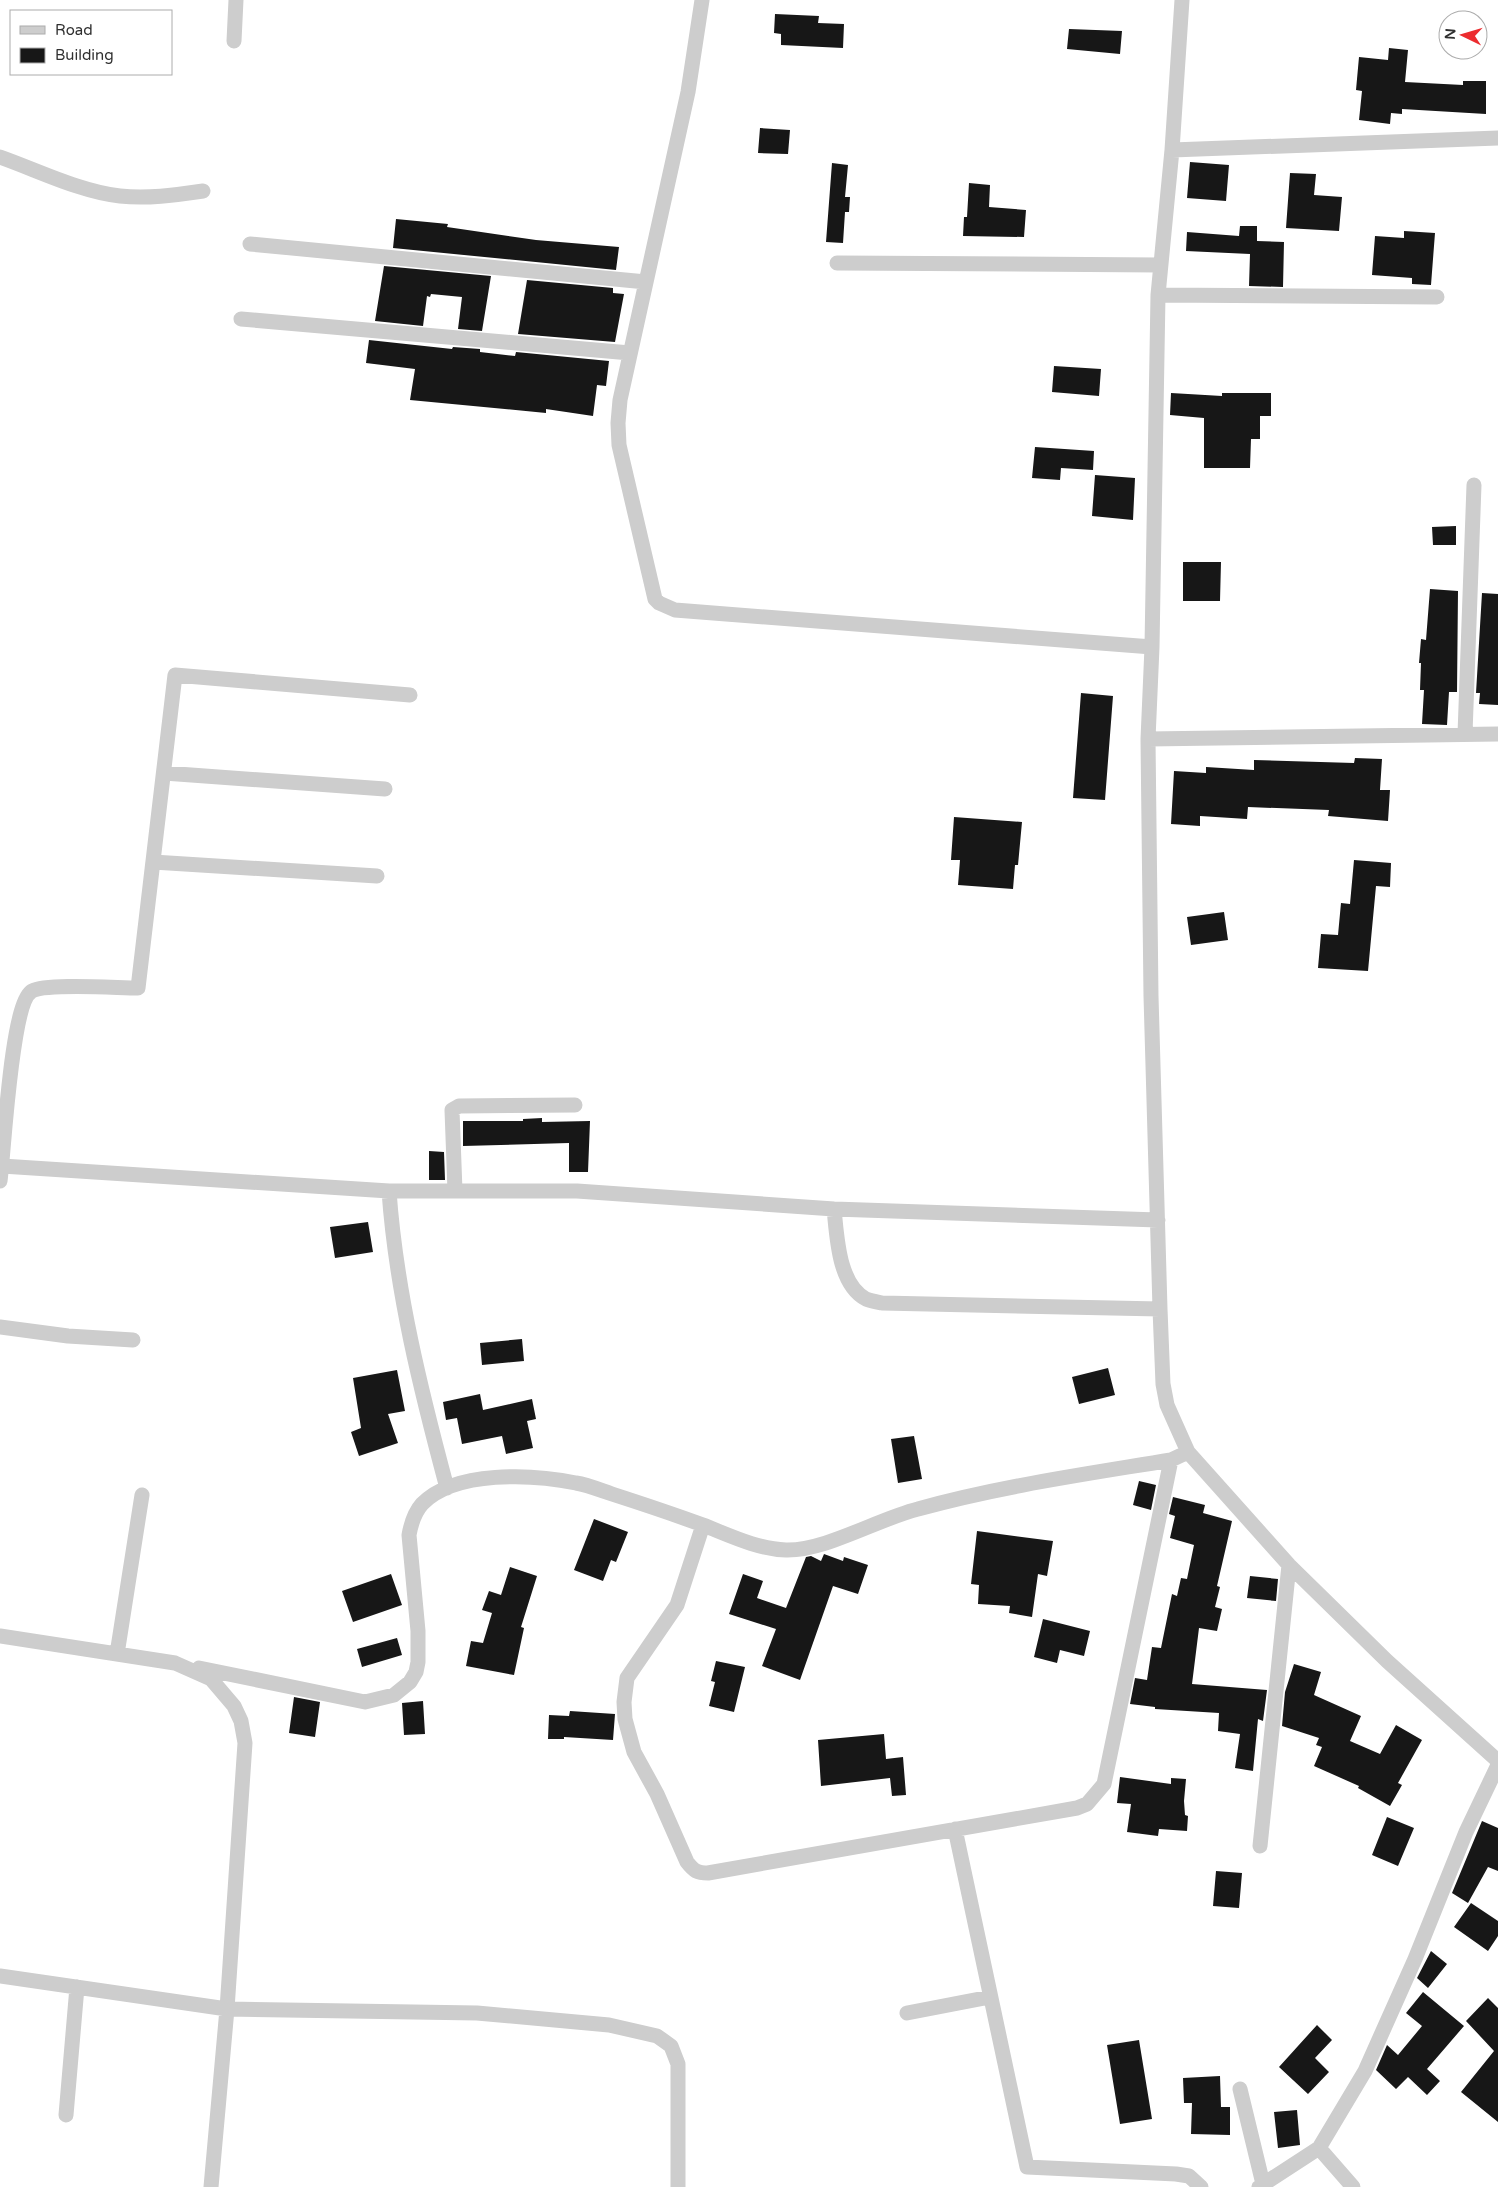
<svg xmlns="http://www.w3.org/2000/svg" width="1498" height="2187" font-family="'Varela Round',sans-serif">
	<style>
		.building { fill: #171717 }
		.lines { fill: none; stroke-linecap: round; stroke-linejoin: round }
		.street { stroke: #cdcdcd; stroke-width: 15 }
	</style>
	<rect width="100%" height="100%" fill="#fff"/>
	<path class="building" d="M775 14 819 16 818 23 844 24 843 48 781 45V34L774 33Z
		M1069 29 1122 31 1120 54 1067 49Z
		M1389 48 1408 50 1405 82 1463 85V81H1486V114L1402 109V114L1391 113 1390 124 1359 120 1362 91 1356 90 1359 57 1388 60Z
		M760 128 790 130 788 154 758 153Z
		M1190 162 1229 165 1226 201 1187 198Z
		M832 163 848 165 845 197H850L849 212H845L843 243 826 242Z
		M1290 173 1316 174 1314 195 1342 197 1339 231 1286 228Z
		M969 183 990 185 989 207 1026 210 1024 237 963 236 964 217H967Z
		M396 219 448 224 447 227 536 240 619 247 616 270 393 248Z
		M1240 226H1257V241L1284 242 1283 287 1249 286 1250 254 1186 251 1187 232 1239 236Z
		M1404 231 1435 233 1431 285 1412 284V278L1372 275 1375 236 1404 238Z
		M384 266 491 276 482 331 458 329 462 297 431 294 430 297 427 296 423 326 375 321Z
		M527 280 613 288V293L624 294 615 342 518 334Z
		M369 340 452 349 453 347 480 349V352L515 356 516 352 609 361 606 386 597 385 593 416 546 409V413L410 400 415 369 366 363Z
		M1054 366 1101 369 1099 396 1052 392Z
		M1171 393 1222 396V393H1271V416H1260V439H1251L1250 468H1204V418L1170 415Z
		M1035 447 1094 451 1093 470 1061 468 1060 480 1032 478Z
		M1095 475 1135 478 1133 520 1092 516Z
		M1456 526V545H1433L1432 527Z
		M1183 562H1221L1220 601H1183Z
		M1430 589 1458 591 1457 692H1449L1447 725 1422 724 1424 690H1420L1421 663H1419L1421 639 1426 640Z
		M1482 593 1498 594V705L1479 704 1480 693H1476Z
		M1081 693 1113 696 1105 800 1073 798Z
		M1355 758 1382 759 1380 790H1390L1388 821 1328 816 1329 810 1248 807 1247 819 1200 816V826L1171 824 1174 771 1206 773V767L1254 770V760L1354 763Z
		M954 817 1022 822 1018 865H1015L1013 889 958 885 960 860H951Z
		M1354 860 1391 863 1390 887 1376 886 1368 971 1318 968 1321 934 1338 935 1341 903 1350 904Z
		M1224 912 1228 940 1191 945 1187 917Z
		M542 1118V1122L590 1121 588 1172H569V1143L463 1146V1121H523V1119Z
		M429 1151 444 1152 445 1180H429Z
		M368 1222 373 1252 335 1258 330 1227Z
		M522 1339 524 1361 482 1365 480 1343Z
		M1108 1368 1115 1395 1079 1404 1072 1377Z
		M397 1370 405 1411 388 1414 398 1443 359 1456 351 1432 361 1428 353 1378Z
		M480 1394 483 1410 532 1399 536 1419 527 1421 533 1448 506 1454 502 1436 462 1444 457 1418 446 1420 443 1402Z
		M914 1436 922 1479 898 1483 891 1439Z
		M1139 1481 1156 1485 1151 1510 1133 1505Z
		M1173 1497 1205 1505 1203 1513 1232 1521 1217 1586 1220 1587 1215 1607 1222 1609 1217 1631 1199 1628 1192 1684 1267 1690 1263 1721 1258 1719 1253 1771 1235 1768 1240 1734 1218 1731 1219 1713 1155 1709V1707L1130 1704 1135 1678 1147 1680 1152 1647 1161 1648 1172 1594 1177 1596 1181 1578 1187 1579 1194 1545 1170 1538 1175 1516 1169 1514Z
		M594 1519 628 1532 616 1562 611 1560 603 1581 574 1570Z
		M977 1531 1053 1541 1047 1576 1038 1574 1032 1617 1009 1613 1010 1606 978 1604 979 1585 971 1584Z
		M824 1554 843 1561 844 1557 868 1565 858 1594 833 1586 800 1680 762 1666 776 1629 729 1614 743 1574 763 1581 757 1598 786 1608 806 1557 811 1556 821 1561Z
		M510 1567 537 1576 521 1627 524 1628 514 1675 466 1666 471 1641 483 1643 492 1613 482 1610 489 1591 501 1595Z
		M391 1574 402 1605 353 1622 342 1591Z
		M1250 1576 1278 1579 1276 1601 1247 1598Z
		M1043 1619 1090 1631 1084 1656 1060 1650 1057 1663 1034 1657Z
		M397 1638 402 1655 362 1667 357 1649Z
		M716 1661 745 1667 734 1712 709 1706 715 1682 711 1681Z
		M1294 1664 1321 1672 1314 1695 1361 1716 1350 1741 1380 1754 1396 1725 1422 1740 1398 1783 1402 1785 1390 1806 1358 1788 1359 1786 1314 1766 1322 1747 1316 1745 1319 1738 1282 1726 1285 1692Z
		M294 1697 320 1702 315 1737 289 1733Z
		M423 1701 425 1734 404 1735 402 1703Z
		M570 1711 615 1714 613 1740 564 1737V1739H548L549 1715 569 1716Z
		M884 1734 886 1759 903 1757 906 1795 892 1796 890 1778 821 1786 818 1740Z
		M1120 1777 1171 1784V1778L1186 1779 1184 1801 1185 1815 1188 1816 1187 1831 1159 1829 1158 1836 1127 1832 1131 1804 1117 1803Z
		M1387 1817 1414 1828 1398 1866 1372 1855Z
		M1482 1821 1498 1828V1871L1488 1867 1468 1903 1452 1893Z
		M1216 1871 1242 1873 1239 1908 1213 1906Z
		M1471 1903 1498 1921V1936L1488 1951 1454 1927Z
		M1431 1951 1447 1964 1428 1988 1417 1978Z
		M1423 1992 1464 2026 1427 2069 1440 2081 1427 2095 1408 2077 1396 2089 1376 2070 1387 2045 1398 2055 1422 2026 1406 2013Z
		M1488 1998 1498 2008V2122L1461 2092 1494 2051 1466 2021Z
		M1317 2025 1332 2040 1315 2058 1329 2072 1308 2094 1279 2067Z
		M1139 2040 1152 2119 1120 2124 1107 2045Z
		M1220 2076 1221 2107H1230V2135L1191 2134 1192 2103H1184L1183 2078Z
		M1297 2110 1300 2145 1278 2148 1274 2112Z"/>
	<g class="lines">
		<path class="street" d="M702 0 688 92 620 400 618 423 619 445 655 599 659 603 675 610 1152 647
			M1182 0 1172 150 1158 295 1152 647 1148 739 1151 996 1160 1309 1163 1384 1167 1405 1188 1452 1289 1565 1387 1661 1498 1761
			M234 41 236 0
			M1172 150 1498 138
			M0 157C37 170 81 192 120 196 148 199 175 195 203 191
			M250 244 646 282
			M837 263 1160 265
			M1158 295 1437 297
			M241 319 630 353
			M1465 734 1474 485
			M1148 739 1498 734
			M164 773 385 789
			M153 862 377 876
			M2 1166 389 1191H577L834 1209 1158 1220
			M0 1181C4 1151 11 1003 32 991 47 983 117 988 138 988L175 675 410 695
			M389 1191C396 1291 421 1391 447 1488
			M455 1191 452 1110 459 1106 575 1105
			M834 1209C837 1236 838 1284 866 1299 871 1301 877 1302 882 1303L1160 1309
			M0 1327 68 1336 133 1340
			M1171 1460C1087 1474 1001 1486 918 1509 878 1519 825 1551 786 1550 757 1549 729 1535 703 1525L677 1605 627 1678 624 1702 625 1719 634 1752 657 1794 687 1862C694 1871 697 1873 708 1873L1077 1808 1087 1804 1104 1784 1171 1460 1188 1452
			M0 1636 175 1663 211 1679 234 1706 241 1721 245 1743 227 2009 211 2187
			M117 1654 142 1495
			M199 1668 365 1702 394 1695 410 1682 416 1672 418 1662V1631L409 1535C411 1524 414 1513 422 1504 455 1470 533 1474 576 1483 588 1485 600 1490 612 1494 643 1504 673 1514 703 1525
			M955 1829 1027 2167 1176 2174 1189 2176 1201 2187
			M1260 1846 1289 1565
			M0 1976 227 2009 477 2013 609 2025 657 2036 671 2046 678 2064V2187
			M907 2013 990 1997
			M1240 2089 1263 2184
			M66 2115 77 1987
			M1319 2148 1353 2187
			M1259 2187 1319 2148 1365 2071 1415 1959 1466 1832 1498 1765"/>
	</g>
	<rect x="10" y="10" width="162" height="65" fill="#ffffff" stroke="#acacac"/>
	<rect x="20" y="26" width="25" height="8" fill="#cdcdcd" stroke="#acacac"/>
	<text x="55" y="35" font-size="15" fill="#303030">Road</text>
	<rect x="20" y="48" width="25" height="15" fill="#171717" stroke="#acacac"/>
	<text x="55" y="60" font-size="15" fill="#303030">Building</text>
	<g transform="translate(1463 35) rotate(275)"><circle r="24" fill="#ffffff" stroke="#acacac"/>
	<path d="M0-4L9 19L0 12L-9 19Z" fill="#ec2c2f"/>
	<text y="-8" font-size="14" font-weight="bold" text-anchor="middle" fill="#303030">N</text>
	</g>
</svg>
